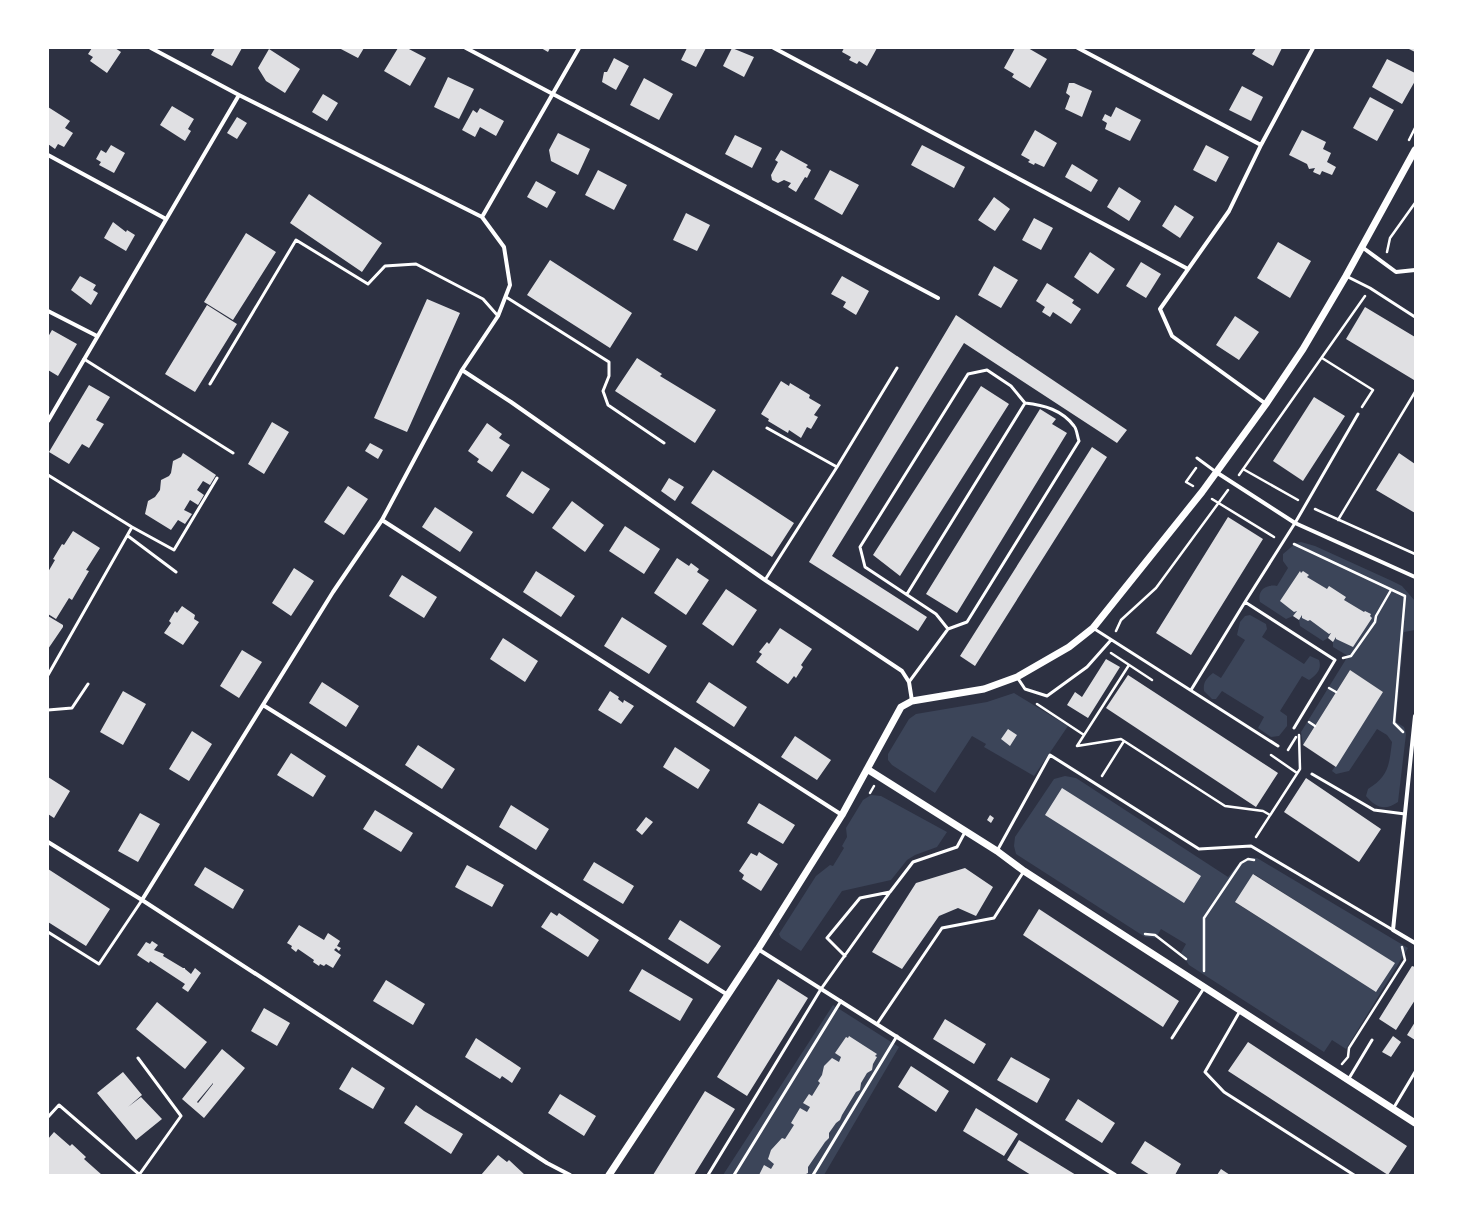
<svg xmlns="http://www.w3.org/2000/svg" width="1463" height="1223" font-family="'Source Serif 4',serif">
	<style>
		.green { fill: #3c4559; fill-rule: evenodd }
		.building { fill: #e0e0e3; fill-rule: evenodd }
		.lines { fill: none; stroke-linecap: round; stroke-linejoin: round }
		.path { stroke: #fff; stroke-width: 2.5 }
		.service { stroke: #fff; stroke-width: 3 }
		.minor { stroke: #fff; stroke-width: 4 }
		.tertiary { stroke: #fff; stroke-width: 7 }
	</style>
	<rect width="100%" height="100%" fill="#2d3142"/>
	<path class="green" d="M1301 542 1315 546 1392 581 1402 586 1415 601V630L1404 632 1396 722 1404 727 1406 734 1398 802C1385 811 1376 808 1366 796L1368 789C1389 776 1389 765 1392 742L1387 735 1377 729 1349 771 1336 774 1332 771 1383 692 1350 670 1303 745 1301 732 1348 656 1333 647V642L1328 638 1323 641 1300 626 1299 620 1293 616 1286 619 1260 602C1257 590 1266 584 1277 586L1288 568 1283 561V554L1296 543Z
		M1250 615 1266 624 1267 629 1262 637 1304 664 1310 656 1319 660C1322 669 1317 675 1309 680L1302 676 1280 711 1287 716V726L1279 736 1271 737 1258 728 1264 717 1222 691 1216 699H1212L1204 691C1203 682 1206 679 1213 673L1221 678 1245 640 1237 635 1240 622 1245 616Z
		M1014 693 1068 726 1034 776 984 747 986 744 972 736 935 793 892 765 888 760V754L909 719 916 714 987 702Z
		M1065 776 1076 778 1228 877C1237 866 1241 857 1257 858L1408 948 1346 1049 1332 1040 1324 1052 1189 965 1181 953 1186 944 1161 929 1156 938 1145 937 1016 854 1014 846 1015 837 1054 779ZM1254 874 1394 963 1377 991 1236 903Z
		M871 795 881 796 947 832 937 847 915 855 907 860 891 880 842 891 801 951 781 938 779 934 816 876 830 865 833 866 844 848 842 846 847 837 846 828 863 800Z
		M833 1005 899 1047 824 1175H723Z"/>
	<path class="building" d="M92 48H115L121 52 107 73 90 61 93 57 88 54Z
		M215 48H242L232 66 211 55Z
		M339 48H364L358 58Z
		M398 48H407L426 58 410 86 384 71Z
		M541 48H550L548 52Z
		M687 48H706L696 67 681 60Z
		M732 48 754 57 744 77 723 66Z
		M844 48H877L867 66 859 61 857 64 849 60 851 57 842 52Z
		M1015 48H1028L1047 59 1030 88 1012 77 1014 74 1004 68Z
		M1256 48H1282L1273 66 1252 54Z
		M1407 48H1415V52Z
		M269 49 300 69 285 93 266 81 258 68Z
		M614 58 629 66 616 90 602 82 604 72H607Z
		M1387 59 1415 73V81L1402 104 1372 87Z
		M448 77 474 89 459 119 434 107Z
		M644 78 673 94 659 120 630 105Z
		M1069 83H1074L1092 91 1082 117 1065 109 1070 96 1066 93Z
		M1242 86 1263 97 1251 121 1229 110Z
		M323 94 338 103 327 121 312 112Z
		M1370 97 1394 110 1377 141 1353 128Z
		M172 106 194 119 188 129 191 131 185 141 160 125Z
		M48 107 70 121 65 128 73 133 64 147 58 144 55 149 48 144Z
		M1116 107 1141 120 1130 141 1105 129 1107 123 1102 120 1105 114 1111 117Z
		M480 108 504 121 496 136 480 127 475 137 462 130 473 110 477 113Z
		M237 117 247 123 237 139 227 133Z
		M1035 130 1057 143 1044 167 1035 163 1034 165 1028 162 1030 160 1021 155Z
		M1302 130 1326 142 1323 149 1331 153 1327 162 1336 167 1332 175 1322 171 1320 175 1313 172 1315 168 1309 169 1307 164 1289 155Z
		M558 133 590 149 578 175 551 161 549 150Z
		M735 135 762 148 752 168 725 154Z
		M111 145 125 153 114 173 99 165 101 162 96 159 101 150 106 153Z
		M922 145 965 167 954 188 911 165Z
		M1206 145 1229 157 1216 182 1193 170Z
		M781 150 808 165 806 167 811 170 807 178 805 177 796 192 788 187 791 183 784 180 778 183 772 180 771 175 778 162 775 160Z
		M1072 164 1098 180 1091 192 1065 177Z
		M598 170 627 185 614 210 585 195Z
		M830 170 859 185 842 215 814 199Z
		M536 181 556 192 547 208 527 197Z
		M1119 187 1141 201 1129 221 1107 207Z
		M309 194 382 243 362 272 290 223Z
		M994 197 1010 209 995 231 978 220Z
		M1175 205 1194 217 1180 238 1162 226Z
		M686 213 710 225 697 251 673 240Z
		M1034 218 1053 228 1041 250 1022 240Z
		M113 222 126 232 127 230 135 235 126 251 104 238Z
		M246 233 276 252 233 320 204 302Z
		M1278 242 1311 261 1290 298 1257 278Z
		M1090 252 1115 269 1098 294 1074 277Z
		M550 260 632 313 610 348 527 295Z
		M1141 262 1161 274 1146 298 1126 286Z
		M994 266 1018 280 1001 308 978 295Z
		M80 276 96 285 93 290 98 293 91 305 71 290Z
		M842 276 869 291 856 315 843 307 846 302 831 294Z
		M1047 283 1074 300 1072 303 1081 309 1071 324 1053 312 1050 317 1042 312 1045 307 1036 301Z
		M427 299 460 313 407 432 374 418Z
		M207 305 237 324 195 392 165 374Z
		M1365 307 1415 337 1414 380 1346 339Z
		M956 315 1127 430 1117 443 964 343 832 556 927 617 918 631 809 562Z
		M1235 316 1259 332 1239 360 1216 345Z
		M52 330 77 344 58 376 48 370V337Z
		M637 358 662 374 660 376 716 410 695 443 615 391Z
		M781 381 789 386 790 383 810 395 809 398 821 405 814 415 818 417 811 429 807 427 801 438 789 430 788 433 768 421 769 419 761 414Z
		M89 385 110 397 96 420 104 424 89 448 82 444 69 464 49 452Z
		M981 386 1009 404 900 576 873 555Z
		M1314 397 1345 416 1303 481 1273 461Z
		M1040 409 1056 419 1052 424 1067 433 957 613 926 594Z
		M272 422 289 432 264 474 248 464Z
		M487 423 502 434 499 438 510 445 492 472 477 462 479 459 468 451Z
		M370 443 383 450 378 459 365 451Z
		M1092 447 1107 457 975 666 960 656Z
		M183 453 216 475 210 485 203 481 197 490 204 495 198 505 190 500 184 510 192 514 185 524 178 520 171 530 145 514 148 501 155 497 160 490 161 480 169 476 171 473 173 461 181 457Z
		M1399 453 1415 464V513L1376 490Z
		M713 470 794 523 772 557 691 503Z
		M522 471 550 489 533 514 506 496Z
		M669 478 684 487 675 501 661 491Z
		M348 486 368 499 344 535 324 522Z
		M572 501 604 525 585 552 552 528Z
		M435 507 473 532 460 552 422 527Z
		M1228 517 1263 539 1191 655 1156 633Z
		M625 526 660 549 644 574 609 551Z
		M73 531 100 548 86 570 89 571 72 600 69 598 56 619 48 614V572L55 560 53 559 62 544 64 545Z
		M677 558 689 566 691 563 699 569 697 572 709 580 686 615 654 593Z
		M294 568 314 581 291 616 272 603Z
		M536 571 575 596 561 617 523 592Z
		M1300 571 1301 573 1303 571 1309 575 1307 577 1327 589 1329 586 1346 597 1344 600 1364 612 1365 611 1371 614 1370 616 1372 618 1353 647 1336 639V637L1333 642 1328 638 1331 633 1329 634 1310 620 1308 621 1302 618V615L1299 620 1293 616 1297 611 1294 612 1280 601Z
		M402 575 437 597 424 618 389 596Z
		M726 589 757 610 733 646 702 624Z
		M182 606 195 615 194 619 199 622 183 645 164 633 171 623 169 621 175 611 177 613Z
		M48 616 63 625V627L48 649Z
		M622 617 667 646 649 674 604 646Z
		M780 628 812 649 801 665 803 667 796 678 794 676 788 684 756 662 762 654 759 652 767 642 769 644Z
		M503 638 538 661 525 682 490 659Z
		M242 650 262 662 239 698 220 686Z
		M1106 659 1120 667 1088 718 1067 705 1075 692 1082 697Z
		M1350 670 1383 692 1336 767 1303 745Z
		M1128 675 1278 773 1256 807 1106 708Z
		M322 682 359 706 346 727 309 703Z
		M709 682 747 707 734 727 696 702Z
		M123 691 146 704 123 745 100 732Z
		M610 691 619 697 618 699 623 703 624 700 634 706 621 724 598 710Z
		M1008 729 1017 735 1010 746 1001 739Z
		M192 731 212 744 189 781 169 769Z
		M795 736 831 760 817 780 781 757Z
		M418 745 455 769 442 789 405 765Z
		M675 747 710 770 698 789 663 767Z
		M291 753 326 776 313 797 277 775Z
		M48 777 70 791 54 818 48 814Z
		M1306 778 1381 829 1359 862 1284 812Z
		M1062 788 1201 876 1184 903 1045 815Z
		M759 803 795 825 783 844 747 823Z
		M511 805 549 829 536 850 499 827Z
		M375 810 413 833 401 852 363 829Z
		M140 813 160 824 138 862 118 851Z
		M990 815 994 818 991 823 987 820Z
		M646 817 653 822 642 835 636 830Z
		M759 852 778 864 761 891 742 879 744 875 739 871 751 853 757 856Z
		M594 862 634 886 623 904 583 880Z
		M467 865 504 885 492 907 455 887Z
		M205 867 244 890 233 909 194 885Z
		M965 868 993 887 976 916 958 908 939 916 902 969 872 952 916 883Z
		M48 869 110 909 86 946 48 922Z
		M1253 874 1395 963 1376 992 1235 902Z
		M1039 909 1179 1001 1163 1027 1023 935Z
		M551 912 557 916 559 913 599 940 588 957 541 927Z
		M680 920 721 946 708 964 668 939Z
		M299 925 324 940 328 933 340 941 337 946 341 948 339 951 336 948 334 950 341 955 333 968 326 964 324 966 320 964 319 966 313 962 314 960 298 949 296 952 291 948 292 946 287 943Z
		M152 941 158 945 154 950 164 954 163 956 183 968H185V969L191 974 195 968 201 973 188 992 182 988 185 984 150 961 149 963 137 955 146 942 150 944Z
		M1412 966 1415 967V1000L1396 1030 1379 1019Z
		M642 969 693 999 680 1021 629 991Z
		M778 979 808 998 747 1096 717 1077Z
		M386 980 425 1004 413 1025 373 1001Z
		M157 1002 207 1042 185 1069 136 1029Z
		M264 1008 290 1023 277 1046 251 1031Z
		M945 1019 986 1044 974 1064 933 1039Z
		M1415 1022V1040L1407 1035Z
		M849 1036 877 1054 875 1056 877 1057 873 1064 872 1070 867 1073 861 1083 860 1090 856 1092 842 1115 840 1120 836 1123 829 1133V1138L825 1142 808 1167V1173L804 1175H759L764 1165 771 1169 774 1164 768 1159 771 1150 782 1138 785 1139 794 1125 791 1123 800 1108 807 1112 810 1107 803 1103 809 1094 812 1096 820 1083 818 1081 822 1075 824 1066 832 1058 839 1062 841 1057 835 1053 846 1037 848 1038Z
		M1393 1036 1401 1042 1391 1057 1382 1052Z
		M476 1038 521 1068 512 1083 502 1076 500 1079 465 1057Z
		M1248 1042 1407 1146 1388 1175 1228 1071Z
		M222 1049 245 1068 204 1118 182 1099ZM213 1083V1084L198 1103 197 1102Z
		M1011 1057 1050 1079 1037 1103 997 1080Z
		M911 1066 949 1091 936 1112 898 1087Z
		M352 1067 385 1088 373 1109 339 1089Z
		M123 1072 142 1095 128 1107 141 1097 162 1119 136 1140 97 1093Z
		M705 1091 735 1109 694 1175H653Z
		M560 1094 596 1116 584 1136 548 1113Z
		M1078 1099 1115 1123 1102 1143 1065 1120Z
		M416 1105 424 1111 463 1134 451 1154 404 1123Z
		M976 1108 1018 1134 1004 1156 963 1131Z
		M54 1132 70 1146 72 1144 86 1157 84 1159 102 1175 48 1174V1139Z
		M1019 1140 1076 1175H1031L1007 1160Z
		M1145 1141 1181 1164 1175 1175H1150L1131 1163Z
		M498 1155 507 1162 509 1160 525 1175H481Z
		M1221 1169 1230 1175H1217Z"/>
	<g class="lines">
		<path class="path" d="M1409 140 1415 128
			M1387 252 1390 238 1415 203
			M1322 358 1373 390 1362 407
			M1243 469 1298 500
			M1239 475 1365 296
			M1193 486 1186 482 1196 468
			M1212 499 1274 537
			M1315 509 1415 554
			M1338 520 1415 392
			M1294 544 1405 596 1394 723 1403 732
			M1116 631 1121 620 1156 588 1228 490
			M1111 653 1152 680
			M1343 658 1351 656 1375 622 1376 616 1391 590
			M1129 665 1077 746 1121 739 1225 806 1263 811 1270 815
			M1329 688 1336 692
			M1037 704 1084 735
			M1309 722 1315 726
			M1288 750 1296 737
			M1271 755 1297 773
			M1102 776 1124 741
			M870 793 874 786
			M1256 837 1300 769 1299 735
			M1145 934 1155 935 1186 959
			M1204 971V918L1241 863 1248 859 1254 860
			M1342 1064 1348 1057 1349 1048 1405 960 1402 947"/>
		<path class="service" d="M1346 276 1370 288 1415 317
			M506 297 609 362V376L603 391 608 405 664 443
			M84 359 233 453
			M210 384 296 240 368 284 385 266 416 264 483 299 498 316
			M767 428 837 467
			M1197 458 1216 472
			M48 475 132 527 174 550 217 478
			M128 536 176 572
			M765 580 837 467 897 368
			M907 594 1025 403 1011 386 987 370 968 374 860 547 865 567 936 614 948 629
			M1093 628 1278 746
			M48 675 132 527
			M1017 677 1025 689 1047 696 1087 667 1111 640
			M909 682 948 629 967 622 1079 441C1077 436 1077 429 1074 426 1062 410 1044 405 1025 403
			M1191 690 1245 602
			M48 710 72 708 88 684
			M1294 728 1335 660 1245 602 1295 523 1358 414
			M1312 774 1374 810 1405 814
			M997 851 1050 755 1199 849 1251 846 1393 930
			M48 932 99 964 142 900
			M845 956 827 938 860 898 890 892
			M1240 1011 1205 1072 1224 1092 1354 1175
			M877 1024 942 928 994 918 1024 871
			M1172 1038 1204 988
			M138 1058 181 1116 139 1175
			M1348 1080 1372 1040
			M1393 1109 1415 1072
			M48 1117 59 1105 140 1175
			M708 1175 821 989 890 892 913 862 957 847 965 832
			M734 1175 841 1001
			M813 1175 897 1036"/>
		<path class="minor" d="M151 48 239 95
			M466 48 938 298
			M774 48 1188 269
			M1078 48 1261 145
			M48 155 166 219
			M482 217 579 48
			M1362 247 1396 272 1415 270
			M48 311 97 336
			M462 370 511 402 765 580 902 671 909 682 912 701
			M1266 404 1172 336 1160 309 1229 211 1261 145 1313 48
			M48 421 239 95 482 217 504 247 510 285 498 316 462 370 382 520 333 592 142 900
			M1216 472 1295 523 1415 577
			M382 520 842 815
			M263 705 728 995
			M1415 716 1393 930 1415 943
			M48 842 142 900 547 1163 570 1175
			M758 949 1115 1175"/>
		<path class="tertiary" d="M867 769 997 851 1024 871 1415 1123
			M609 1175 758 949 842 815 901 707 912 701 984 689 1017 677 1069 647 1093 628 1202 492 1266 404 1303 349 1346 276 1415 150"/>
	</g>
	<rect width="1463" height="1223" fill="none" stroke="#ffffff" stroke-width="98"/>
</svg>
